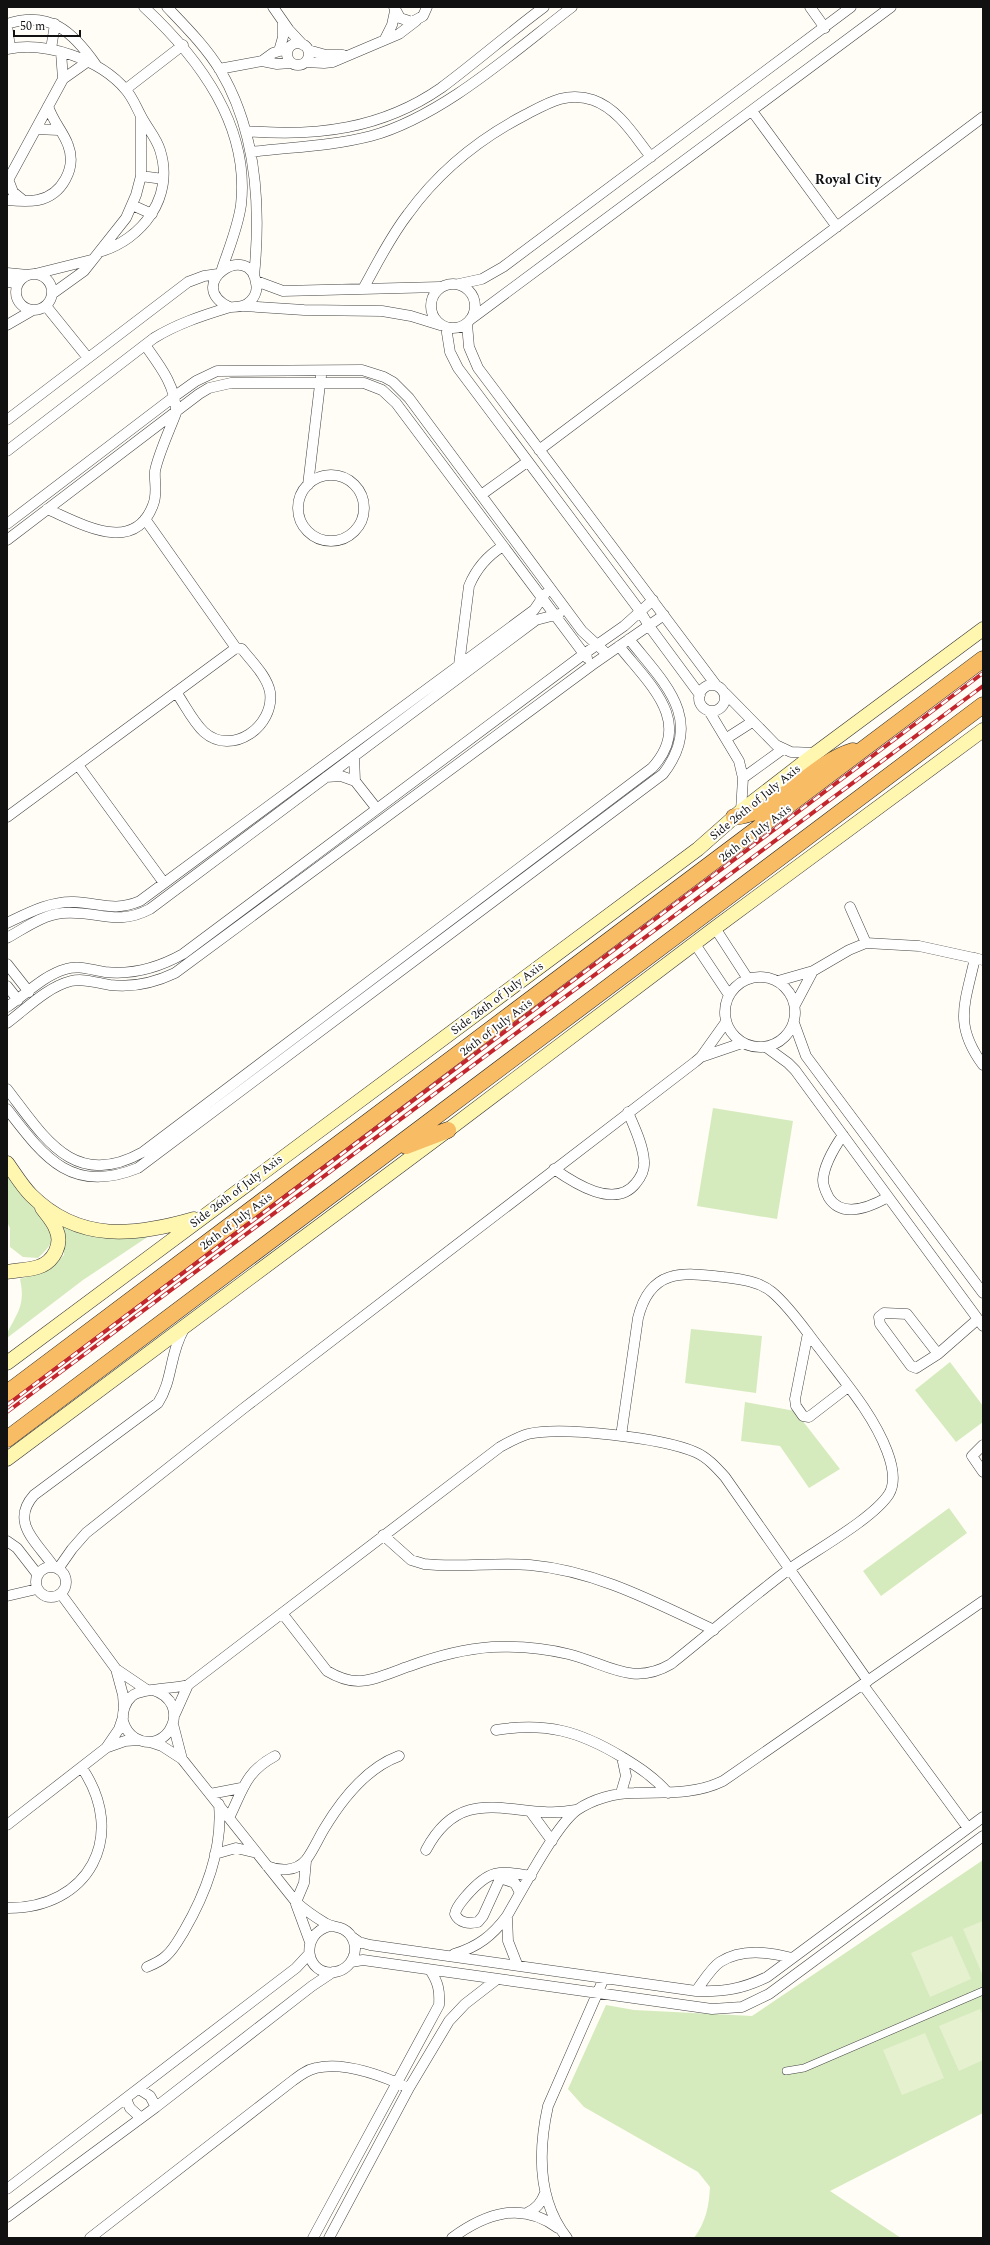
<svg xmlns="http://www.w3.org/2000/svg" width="990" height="2245" font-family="Spectral,serif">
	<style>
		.green { fill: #d5ebbd }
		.pitch { fill: #e6f2cf }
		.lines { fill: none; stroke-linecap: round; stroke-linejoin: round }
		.pedestrian-casing { stroke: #444; stroke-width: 8 }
		.minor-casing { stroke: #444; stroke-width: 11 }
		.secondary-casing { stroke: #333; stroke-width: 15 }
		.trunk-casing { stroke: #222; stroke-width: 17 }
		.pedestrian { stroke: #fff; stroke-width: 7 }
		.minor { stroke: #fff; stroke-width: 10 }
		.secondary { stroke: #fff6b0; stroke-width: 14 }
		.trunk { stroke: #f7bc64; stroke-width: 16 }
		.rail-casing { stroke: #c4262e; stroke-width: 4 }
		.rail { stroke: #fff; stroke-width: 2.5; stroke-dasharray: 8; stroke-linecap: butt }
		.labels { text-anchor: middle; stroke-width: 4; stroke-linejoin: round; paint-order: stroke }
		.street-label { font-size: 12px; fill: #111; stroke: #fff }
		.quarter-label { font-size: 14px; font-weight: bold; fill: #111; stroke: #fff }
	</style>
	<rect width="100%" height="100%" fill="#fffdf5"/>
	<path class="green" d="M713 1108 793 1121 777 1219 697 1206Z
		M7 1176C15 1186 51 1225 52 1235 53 1245 44 1252 38 1258L23 1257 10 1247V1228L7 1222Z
		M62 1224 149 1236 83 1280 7 1338C7 1330 12 1325 15 1318 23 1304 23 1293 20 1279 40 1273 49 1270 64 1255Z
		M691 1329 762 1336 756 1393 685 1383Z
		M950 1362 983 1406V1422L956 1442 915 1390Z
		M745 1402 795 1411 840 1469 809 1488 780 1446 741 1441Z
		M949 1508 967 1533 881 1596 863 1571Z
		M983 1860V2113L830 2191 901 2238H694C706 2222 709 2206 710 2187L698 2172 584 2107 568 2089 606 2005 634 2010 752 2016Z"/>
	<path class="pitch" d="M983 1921V1976L963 1929Z
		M952 1936 971 1979 930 1997 911 1953Z
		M980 2009 983 2015V2060L959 2071 939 2026Z
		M925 2033 944 2078 902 2095 883 2050Z"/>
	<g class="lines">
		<defs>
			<path id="pedestrian" d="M786 2071 804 2068 983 1991"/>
			<path id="minor" d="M144 7C199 58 250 125 241 205 238 227 229 248 222 269
				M167 7C186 27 206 47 220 70 256 130 261 207 254 276
				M273 7 289 30 303 45
				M394 7 400 18 412 22 423 16 427 7
				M810 7 825 28
				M7 24C50 10 73 32 96 65
				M7 25 10 48
				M385 39 392 25 395 11
				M287 54a11 11 0 1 1 22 0a11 11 0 1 1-22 0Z
				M7 49C46 41 100 59 126 90 133 98 136 107 141 116 147 128 156 137 160 150 175 197 142 240 99 252
				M51 49 55 24
				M308 50 326 55H343
				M279 51 283 37V22
				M61 52 63 79
				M262 61 273 53 289 48
				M306 62 324 63 333 62 399 34 416 21
				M219 69 262 61 277 64 291 63
				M126 89 183 45
				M752 111 837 227
				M36 129 58 130
				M246 131C316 137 382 129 441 88 476 62 509 33 544 7
				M251 152C291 147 332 146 371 136 443 116 513 52 572 7
				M141 176 163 179
				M8 179 13 192 24 201
				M7 182 63 79 87 62
				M7 200C17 201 28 202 38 200 62 195 77 168 68 145 63 131 53 122 48 106
				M132 205 152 214
				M7 273 28 275
				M35 274 91 260
				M16 292a18 18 0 1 1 36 0a18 18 0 1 1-36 0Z
				M256 281 283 291 440 287
				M7 282 18 283
				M431 306a22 22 0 1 1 44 0a22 22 0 1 1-44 0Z
				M459 284 482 279 503 267 851 7
				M363 289C377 264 390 237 408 214 439 171 479 139 525 115 548 103 567 91 593 100 619 109 635 137 651 157
				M52 294 84 271 126 218 136 195 141 176V117
				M46 306 88 358
				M243 306 304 310 382 311 411 316 440 325
				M471 319 891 7
				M467 324 469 347 478 368 716 685
				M7 325 33 310
				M446 327 450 352 458 368 640 611 649 626 700 695
				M7 420 188 282 204 276 218 274
				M539 450 983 117
				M7 451 154 338C177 324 201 316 227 308 234 306 240 308 247 304 254 299 258 291 256 283 250 240 183 284 229 307
				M298 508a33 33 0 1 1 66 0a33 33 0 1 1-66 0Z
				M308 485 321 376
				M481 495 527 462
				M47 509C80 523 134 556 153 505 158 493 154 482 155 471 158 455 170 429 176 413 176 386 160 366 145 345
				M145 519 236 648
				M7 524 175 396 196 381 217 371 362 370 384 377 393 382 409 398 582 631 607 654
				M7 540 199 394 209 388 231 383H364L382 390 396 403 587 658
				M459 665 469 586C476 569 487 556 503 546
				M699 698a13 13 0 1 1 26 0a13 13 0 1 1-26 0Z
				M725 693 776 745 791 752 816 753
				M709 711 739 761 743 778 741 811
				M727 738 752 722
				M354 756 355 781 377 809
				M78 765 164 883
				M326 777 341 776 355 781
				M743 778 783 749
				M7 817C83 761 160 704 236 648L242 649C252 662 267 676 270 692 275 726 232 757 204 732 193 722 185 705 176 692
				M850 907 866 943
				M7 923C28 913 50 901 74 902 100 903 114 912 140 901L534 610 545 594
				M715 928 748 979
				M7 938C25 928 42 915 63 913 97 910 116 927 150 909L536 620 559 614
				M695 944 729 995
				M975 958C965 1004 953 1024 983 1065
				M7 964 29 992
				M725 1012a35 35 0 1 1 70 0a35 35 0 1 1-70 0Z
				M778 981 813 971 849 950 866 943 919 946 983 960
				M7 986 18 1000
				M795 1005 813 971
				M7 1007C25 995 44 975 66 969 79 965 91 970 105 972 133 975 158 968 183 954L584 654 624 626 653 600
				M7 1023C26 1009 47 987 71 981 84 978 97 983 110 985 134 988 154 983 175 973L592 665 664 615
				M794 1023 806 1056 983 1293
				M766 1047 788 1063 795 1070 983 1326
				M701 1057 726 1022
				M7 1089C44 1137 74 1191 143 1152L652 768C695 722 648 683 619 646
				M7 1109C44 1157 71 1195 138 1168L663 774C706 719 663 682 629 639
				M843 1135C834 1148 824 1164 823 1180 823 1187 826 1192 829 1198 843 1219 872 1206 888 1197
				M554 1169C574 1183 615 1210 636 1183 641 1177 645 1170 644 1161 643 1144 634 1127 628 1112
				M808 1333 795 1399 796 1406 803 1416 809 1417 848 1387
				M938 1354 907 1314 884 1313 879 1317 880 1324 911 1366 916 1368 938 1354 978 1319
				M983 1445 972 1456 983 1472
				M383 1535 411 1560 424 1564C459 1568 495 1562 530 1565 597 1571 654 1602 714 1630
				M7 1541 17 1548 38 1575
				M36 1582a15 15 0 1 1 30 0a15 15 0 1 1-30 0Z
				M54 1567C38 1543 9 1523 34 1495L158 1403C173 1380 169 1355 184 1329
				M58 1569 72 1549 86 1533 244 1408 695 1062 701 1057 742 1043
				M61 1594 116 1669 147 1690
				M7 1596 37 1589
				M282 1613 327 1671C337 1677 346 1681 358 1681 375 1681 394 1671 410 1666 437 1656 464 1649 492 1647 517 1646 543 1648 568 1654 606 1663 632 1687 671 1664 710 1633 748 1600 788 1570 814 1551 873 1519 889 1494 896 1482 892 1464 887 1451 873 1414 844 1381 820 1349 805 1330 790 1307 772 1292 759 1281 739 1279 723 1277 681 1272 650 1269 638 1318L621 1436
				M116 1669 123 1695 124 1708
				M863 1685 968 1828
				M153 1690C194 1703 168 1757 135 1738 129 1734 125 1728 123 1721 122 1712 125 1702 132 1696 142 1688 173 1689 188 1685L500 1447C509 1442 518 1437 528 1434 562 1426 662 1438 695 1452 707 1457 716 1467 725 1477L868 1681
				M175 1714 188 1685
				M173 1724 182 1759
				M496 1730C546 1722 579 1731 622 1757 640 1768 654 1777 668 1793
				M150 1742 162 1746 182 1759 296 1902C305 1910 315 1917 325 1923 331 1927 337 1926 343 1929 353 1934 358 1947 353 1958 350 1965 343 1971 335 1972 306 1977 298 1934 330 1926
				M108 1747 125 1741 139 1740
				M621 1793 626 1776 622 1757
				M210 1794 241 1788
				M530 1811 552 1841
				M229 1818C243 1790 245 1772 275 1756
				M7 1825 106 1748 119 1729 123 1717
				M426 1850C464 1778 517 1822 576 1810
				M215 1854 236 1848 257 1853
				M267 1866C279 1871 296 1872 306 1860 313 1851 318 1839 324 1829 342 1799 366 1768 399 1756
				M520 1893 515 1883 503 1879 499 1881 483 1916 478 1922C469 1924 459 1923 455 1914 456 1907 462 1901 467 1895 489 1870 498 1870 531 1876
				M296 1902 304 1883 306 1861
				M296 1904 310 1942
				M7 1908C89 1909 128 1836 82 1768
				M507 1916 508 1941 517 1964
				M352 1937 359 1942 370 1945 696 1991C724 1992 742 1989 767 1977L983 1817
				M454 1954C478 1947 493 1935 507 1916 521 1892 556 1825 577 1810 593 1799 615 1793 634 1793 665 1792 694 1795 723 1781L983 1601
				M351 1962 363 1960 712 2009 742 2007 769 1994 983 1836
				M147 1967C154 1964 161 1961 166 1956 174 1949 179 1939 184 1931 206 1893 223 1849 219 1804
				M696 1991C703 1982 711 1968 720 1962 742 1948 769 1952 792 1958
				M139 2089 150 2096 156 2107
				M126 2099 130 2108 141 2118
				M7 2189 296 1968 309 1954
				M527 2213C537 2208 541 2203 545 2193
				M7 2217 156 2107 312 1986 333 1972
				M90 2238 291 2082C299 2076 306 2070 316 2068 345 2061 383 2076 409 2088
				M313 2238 439 2005C440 1990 438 1982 430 1970
				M329 2238 409 2088 449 2021 465 2004 496 1980
				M452 2238C486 2213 522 2201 558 2228
				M567 2238C537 2200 538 2151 548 2106L604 1978"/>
			<path id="secondary" d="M7 1163C15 1174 22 1186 31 1195 79 1243 135 1236 194 1219
				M7 1272C17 1270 29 1270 38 1267 54 1262 63 1244 56 1229 53 1221 47 1215 42 1208
				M7 1363 698 849 741 811 816 753 983 629
				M7 1459 448 1130 715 928 983 730"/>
			<path id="trunk" d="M734 817C779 813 810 764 853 751
				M406 1146 448 1130
				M7 1393 983 659
				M7 1439 983 705"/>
		</defs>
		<use href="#pedestrian" class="pedestrian-casing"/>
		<use href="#minor" class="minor-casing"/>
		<use href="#secondary" class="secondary-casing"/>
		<use href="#trunk" class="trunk-casing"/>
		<use href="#pedestrian" class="pedestrian"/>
		<use href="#minor" class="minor"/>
		<use href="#secondary" class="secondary"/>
		<use href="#trunk" class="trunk"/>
		<defs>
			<path id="rail" d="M7 1405 983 673
				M7 1412 983 686"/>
		</defs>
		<use href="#rail" class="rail-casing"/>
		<use href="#rail" class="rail"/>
	</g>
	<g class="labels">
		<g class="street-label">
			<text transform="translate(755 802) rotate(-39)" y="4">Side 26th of July Axis</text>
			<text transform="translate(755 833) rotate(-37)" y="4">26th of July Axis</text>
			<text transform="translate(497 998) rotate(-37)" y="4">Side 26th of July Axis</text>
			<text transform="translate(496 1027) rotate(-37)" y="4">26th of July Axis</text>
			<text transform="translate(236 1191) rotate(-37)" y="4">Side 26th of July Axis</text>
			<text transform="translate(236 1221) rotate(-37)" y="4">26th of July Axis</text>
		</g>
		<g class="quarter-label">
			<text x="848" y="184">Royal City</text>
		</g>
	</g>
	<rect width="990" height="2245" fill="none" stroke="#111111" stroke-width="16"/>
	<path d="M14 30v6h66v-6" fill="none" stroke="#111111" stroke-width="2"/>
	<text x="20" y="30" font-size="12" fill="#111111" stroke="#ffffff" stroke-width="3" paint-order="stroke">50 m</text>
</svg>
